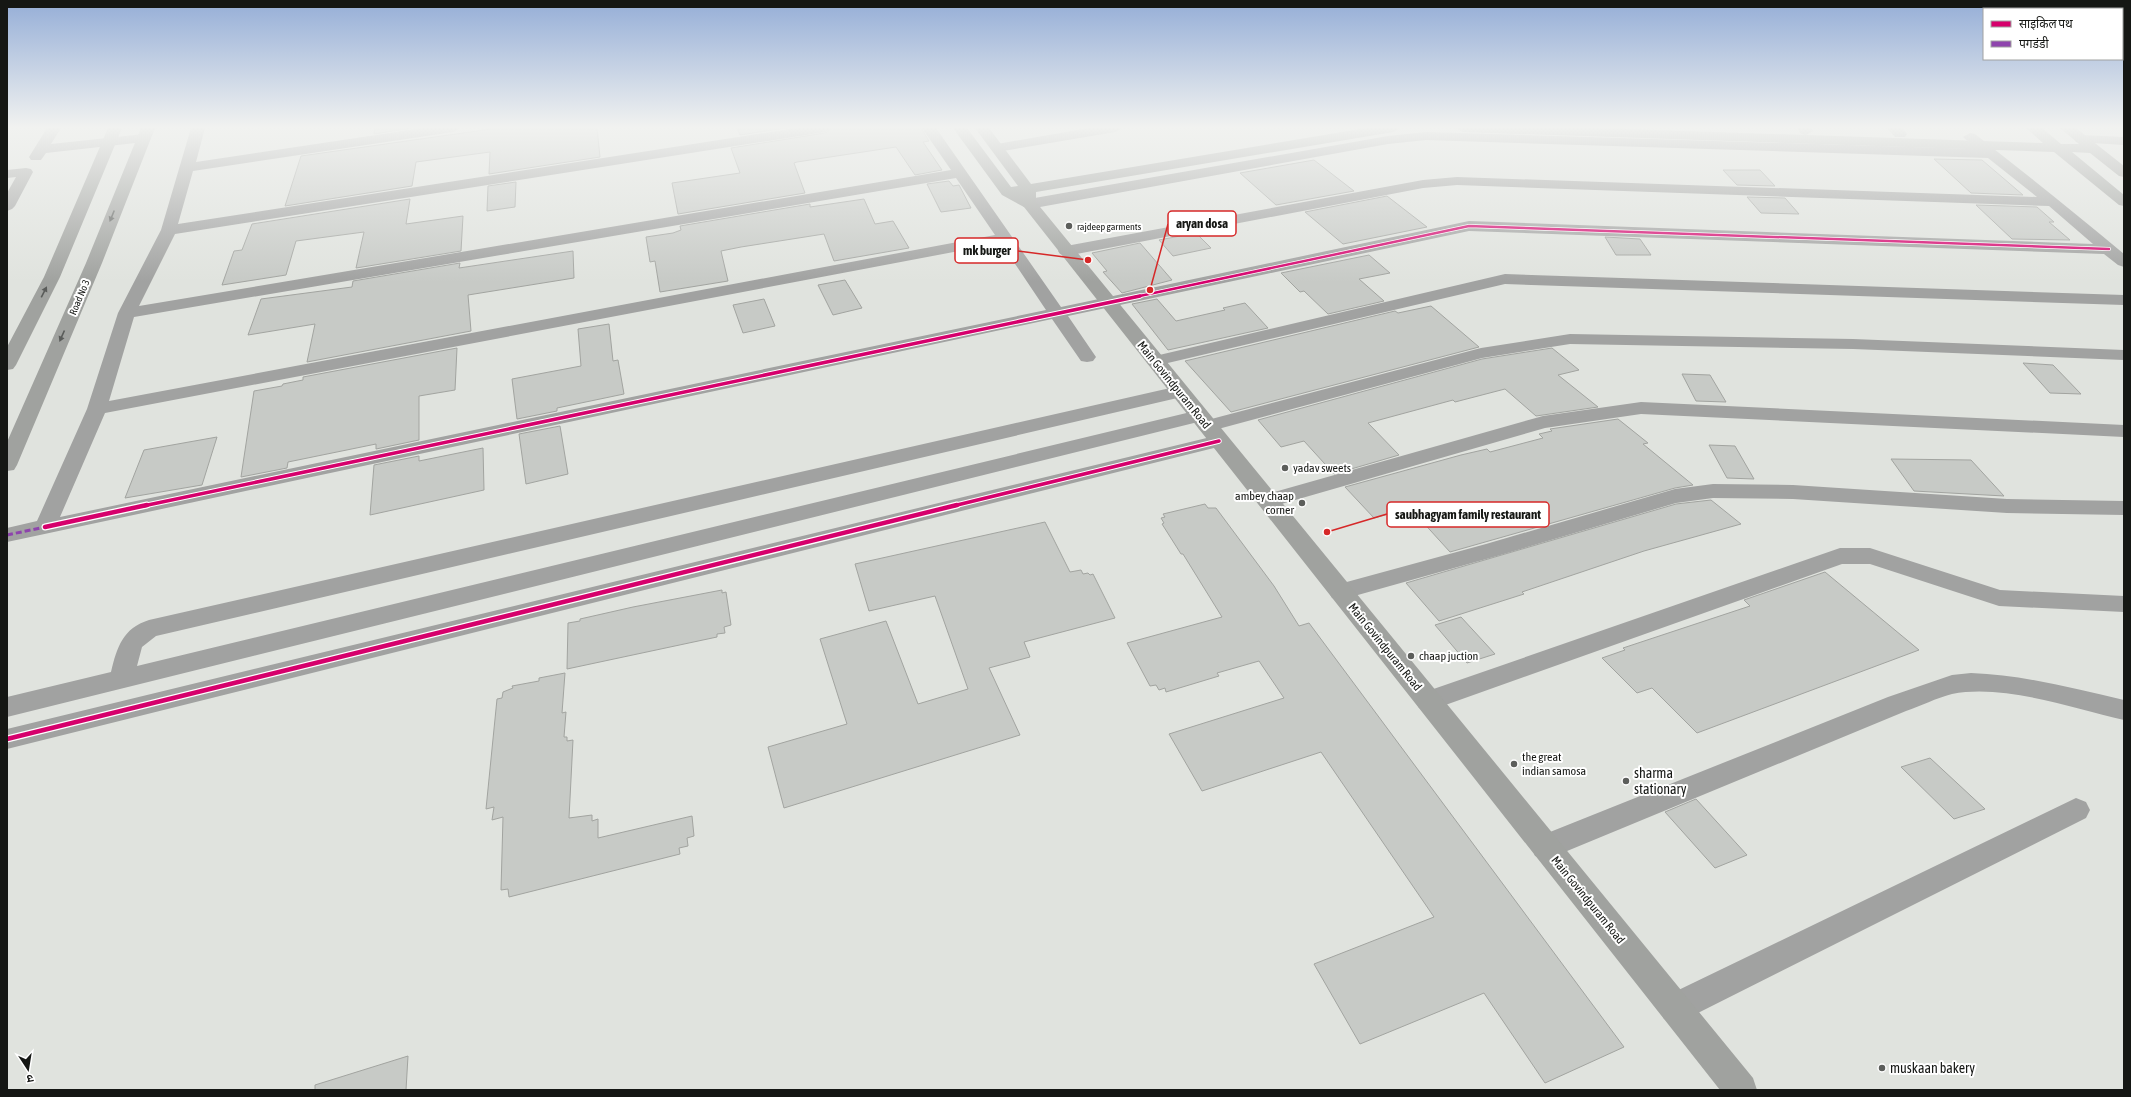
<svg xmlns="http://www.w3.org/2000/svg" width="2131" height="1097" font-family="'Asap Condensed','Noto Sans Devanagari',sans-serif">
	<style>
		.building { fill: #c7cac6; stroke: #a2a4a0 }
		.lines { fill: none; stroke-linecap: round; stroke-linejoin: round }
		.street { fill: #a1a2a1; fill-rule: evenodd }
		.secondary { fill: #a0a29f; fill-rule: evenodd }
		.quiet { stroke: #8e44ad; stroke-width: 3; stroke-dasharray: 6 3; stroke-linecap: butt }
		.cycleway-far2-casing { stroke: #fff; stroke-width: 4 }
		.cycleway-far1-casing { stroke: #fff; stroke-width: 5.5 }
		.cycleway-casing { stroke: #fff; stroke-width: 7 }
		.cycleway-far2 { stroke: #d6006c; stroke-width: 2.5 }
		.cycleway-far1 { stroke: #d6006c; stroke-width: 3.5 }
		.cycleway { stroke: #d6006c; stroke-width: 4.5 }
		.oneway { fill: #5a5c5a }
		.poi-dot { fill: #5c5e5b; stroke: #fff; stroke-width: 1.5 }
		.labels { text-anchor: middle; stroke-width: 4; stroke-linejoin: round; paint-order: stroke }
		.far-poi-label { font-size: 10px; fill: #151714; stroke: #fff; text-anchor: start }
		.far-street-label { font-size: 10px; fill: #151714; stroke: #fff }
		.street-label { font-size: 12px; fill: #151714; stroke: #fff }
		.poi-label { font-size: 12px; fill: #151714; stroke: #fff; text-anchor: start }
		.near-poi-label { font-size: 14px; fill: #151714; stroke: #fff; text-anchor: start }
		.leader { fill: none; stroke: #d62828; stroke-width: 1.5 }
		.callout-dot { fill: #d62828; stroke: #fff; stroke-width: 1.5 }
		.callout { fill: #fff; stroke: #d62828; stroke-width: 1.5 }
		.callout-label { font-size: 13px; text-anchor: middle; font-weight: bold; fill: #151714 }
	</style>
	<rect width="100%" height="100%" fill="#e0e3de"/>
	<path class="building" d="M375 128H411L374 134Z
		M498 128H597L600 157 489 174 490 152 416 162 412 186 285 206 301 156Z
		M737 128H785L740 135Z
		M833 128H921L929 141 923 142 942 170 915 175 896 147 797 162 794 163 805 193 678 214 672 183 740 173 731 148 825 133Z
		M1934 159 1982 160 2023 195 1971 193Z
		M1314 160 1354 191 1276 205 1240 173Z
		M1723 170H1760L1775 186 1737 185Z
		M949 181 953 186 959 185 971 208 941 212 927 184Z
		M516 182 515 207 487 211 488 186Z
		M1387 196 1427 227 1343 244 1305 212Z
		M1747 197 1785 198 1799 214 1761 213Z
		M410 199 406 224 463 216 461 251 356 268 364 232 296 241 286 275 222 285 234 251 242 250 252 224Z
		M864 199 875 224 893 221 909 248 834 261 824 234 741 247 721 251 728 281 660 292 655 261 650 262 646 237 673 233 681 230 680 226 810 204V207Z
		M1976 205 2037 207 2054 222H2049L2070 240 2012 239Z
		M1196 233 1211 248 1173 256 1159 240Z
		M1605 237 1640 239 1651 255H1616Z
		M1140 243 1172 280 1122 293 1103 272 1107 271 1092 253Z
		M573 251 574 278 468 295 471 331 307 362 315 324 248 335 261 299 352 287 353 281 460 263 459 268Z
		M1369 255 1390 273 1359 279 1384 301 1328 314 1304 291 1300 292 1281 273Z
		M845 280 862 308 833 315 818 285Z
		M764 299 775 326 743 333 733 305Z
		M1157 299 1176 321 1225 310 1223 308 1245 303 1268 328 1168 350 1132 304Z
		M1431 306 1479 347 1231 412 1185 361 1395 311 1398 313Z
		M609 324 613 361 618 360 624 394 557 408V411L517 419 512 379 581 366 578 329Z
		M457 348 455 390 419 396V440L376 449V444L288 462 287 468 241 477 254 391 282 386 283 384 303 380V377Z
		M1552 348 1579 370 1558 375 1598 407 1536 416 1505 389 1455 402 1453 400 1368 423 1399 455 1334 474 1304 441 1281 447 1258 420 1482 359Z
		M2023 363 2053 365 2081 394 2050 393Z
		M1682 374 1710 375 1726 402 1696 401Z
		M1618 419 1648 443 1643 444 1693 485 1675 488 1450 552 1410 508 1374 518 1345 487 1461 455 1487 449 1490 452 1543 438 1539 434 1552 431 1550 429Z
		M560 426 568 474 526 484 519 434Z
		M217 437 202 485 125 498 144 450Z
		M1709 445 1735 446 1754 479 1727 478Z
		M483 448 484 490 370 515 374 465 419 456V461Z
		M1891 459 1971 460 2004 496 1914 491Z
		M1711 500 1741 524 1644 551 1522 592 1524 594 1439 621 1406 583 1676 504Z
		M1205 504 1208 508H1216L1274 586 1299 626 1309 623 1624 1047 1545 1083 1484 993 1360 1044 1314 964 1434 917 1321 752 1202 791 1169 734 1284 698 1259 661 1217 673 1219 676 1166 692 1165 688 1159 690 1156 685 1150 686 1127 643 1222 617 1183 554H1181L1162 524 1164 523 1161 518 1165 517 1163 514Z
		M1045 522 1070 572 1081 570 1083 574 1088 573 1090 575 1093 574 1115 618 1024 642 1030 657 989 668 1020 735 784 808 768 747 847 724 820 639 886 621 918 704 968 689 935 596 869 611 855 564Z
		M1825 572 1919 650 1697 733 1652 688 1637 693 1602 658 1625 650 1623 648 1750 606 1744 600Z
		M722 590V593L726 592 731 625 724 627 725 633 717 634V637L567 669 568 623 580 621V619L633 607Z
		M1461 617 1495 654 1467 663 1435 625Z
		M565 673 562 713 566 712 564 737H567V741L573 740 569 818 592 815V821L598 819V838L692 816 694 836 687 838 688 846 679 848 680 854 509 897 508 889 501 890 503 817 492 820 494 807 486 809 497 699 502 698 503 692 513 688 512 686 539 681V678Z
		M1930 758 1985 809 1954 819 1901 767Z
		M1696 799 1747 855 1715 868 1665 812Z
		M408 1056 406 1090H315V1085Z"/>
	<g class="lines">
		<path class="street" d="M47 128H61L51 144 144 134 151 138 144 142 46 153 41 160H31L29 157Z
			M191 128H205L196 162 423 128H460L453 132 193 171 178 224 797 128H832L825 132 175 234 139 306 951 170 922 128H936L1061 307 1469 221 2093 244 2049 206 1457 185 1423 188 1066 256 1060 254 1058 251 1060 248 1066 246 1423 180 1457 177 2037 197 1988 158 1426 140 1388 144 1029 209 1024 207 1021 204 1024 201 1029 199 1388 136 1426 132 1977 149 1963 137 1970 133 1975 134C2025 173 2075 213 2124 254V267L2118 265 2104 254 1469 231 1068 316 1096 357 1093 361 1087 362 1081 361 1052 319 7 542V528L37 521 87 409 118 313 161 230ZM956 178 995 235 109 401 134 317ZM1001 243 1046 310 60 517 105 413Z
			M1089 128H1122L1115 132 997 152 990 148 997 144Z
			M1797 128H1811L1813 131 1806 135 1801 134Z
			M1887 128H1902L1907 134 1905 137H1895Z
			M2081 135 2124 137V145L2076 142 2074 139 2076 136Z
			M26 168 31 169 33 172 15 206 12 209 7 211V193L16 177 7 178V170Z
			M1505 274 2124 295V305L1505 284 1155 366 1149 365 1146 361 1149 357 1155 356Z
			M1570 334 1853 339 2124 350V360L1853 349 1570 344 1482 358 1207 432 1200 430 1197 426 1200 422 1481 348Z
			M1179 386 1186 388 1188 392 1186 396 156 636 142 647 137 666 1199 410 1206 412 1209 416 1206 420 7 717V697L111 672C117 647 123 628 149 620Z
			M1641 402 2124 425V437L1641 414 1545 428 1267 508 1260 506 1256 501 1260 496 1543 416Z
			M1219 435 1226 437 1229 441 1226 445 7 749V729Z
			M1713 484 1793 485 2007 499 2124 501V515L2007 513 1793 499 1713 498 1676 503 1497 556 1340 600 1332 598 1329 592 1332 586 1486 544 1675 489Z
			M1840 548H1870L2000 590 2124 596V612L1999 606 1870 564H1842L1437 708 1428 711 1419 708 1415 701 1419 694Z
			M1971 673C2023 675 2073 688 2124 700V720C2072 708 2005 684 1952 694 1936 698 1921 706 1906 711L1555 856 1545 859 1535 856 1531 847 1535 838 1888 697 1952 675Z
			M2076 798 2086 802 2090 810 2086 818 1686 1019 1675 1023 1664 1019 1659 1008 1664 997Z"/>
		<path class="secondary" d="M108 128H122L60 277 16 365 13 369 7 370V347L44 277Z
			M141 128H155L102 263 17 465 14 470 7 471V442L86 263Z
			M953 128H967L1011 187 1018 186 975 128H989L1031 184 1366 128H1400L1393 132 1036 192V202L1753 1078 1757 1090H1720L1024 207 1002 195Z
			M1456 128H1596L2043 143 2026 128H2042L2061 144H2079L2060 128H2076L2124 166V177L2119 176 2090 153 2072 152 2124 195V206L2119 205 2054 152 1463 132Z"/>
		<path class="quiet" d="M7 535 45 527"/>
		<defs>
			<path id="cycleway-far2" d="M1135 297 1469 226 2109 249"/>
			<path id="cycleway-far1" d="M143 506 1140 296
				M953 506 1219 441"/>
			<path id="cycleway" d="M45 527 147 505
				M7 739 957 505"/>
		</defs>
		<use href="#cycleway-far2" class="cycleway-far2-casing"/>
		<use href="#cycleway-far1" class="cycleway-far1-casing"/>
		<use href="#cycleway" class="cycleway-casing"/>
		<use href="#cycleway-far2" class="cycleway-far2"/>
		<use href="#cycleway-far1" class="cycleway-far1"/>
		<use href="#cycleway" class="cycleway"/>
	</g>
	<defs><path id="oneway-solid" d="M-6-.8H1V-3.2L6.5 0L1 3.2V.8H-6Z"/></defs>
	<g class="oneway">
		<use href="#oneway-solid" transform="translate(112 216) rotate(112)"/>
		<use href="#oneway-solid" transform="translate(44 292) rotate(-63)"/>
		<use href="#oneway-solid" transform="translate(62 336) rotate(114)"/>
	</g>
	<linearGradient id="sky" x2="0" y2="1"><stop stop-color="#95aed7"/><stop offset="0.45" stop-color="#f1f2f0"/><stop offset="1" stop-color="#f1f2f0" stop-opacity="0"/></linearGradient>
	<rect width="2131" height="282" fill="url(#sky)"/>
	<g class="poi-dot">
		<circle cx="1069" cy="226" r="4"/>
		<circle cx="1285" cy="468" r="4"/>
		<circle cx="1302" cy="503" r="4"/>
		<circle cx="1411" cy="656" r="4"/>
		<circle cx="1514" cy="764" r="4"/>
		<circle cx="1626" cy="781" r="4"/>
		<circle cx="1882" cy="1068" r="4"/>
	</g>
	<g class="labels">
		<g class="far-poi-label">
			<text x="1077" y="230">rajdeep garments</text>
		</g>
		<g class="far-street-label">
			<text transform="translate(79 297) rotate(-67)" y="4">Road No 3</text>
		</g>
		<g class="street-label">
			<text transform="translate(1174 385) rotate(51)" y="4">Main Govindpuram Road</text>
			<text transform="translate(1385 647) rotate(51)" y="4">Main Govindpuram Road</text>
			<text transform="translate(1588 900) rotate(51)" y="4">Main Govindpuram Road</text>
		</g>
		<g class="poi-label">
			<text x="1293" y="472">yadav sweets</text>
			<text x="1294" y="500" text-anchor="end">ambey chaap<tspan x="1294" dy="14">corner</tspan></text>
			<text x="1419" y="660">chaap juction</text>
			<text x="1522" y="761">the great<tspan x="1522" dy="14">indian samosa</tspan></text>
		</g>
		<g class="near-poi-label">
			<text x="1634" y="778">sharma<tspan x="1634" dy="16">stationary</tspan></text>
			<text x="1890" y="1073">muskaan bakery</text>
		</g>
	</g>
	<path class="leader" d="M1150 290L1168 224M1088 260L1018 251M1327 532L1387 514"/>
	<g class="callout-dot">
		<circle cx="1150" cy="290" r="4"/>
		<circle cx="1088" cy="260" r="4"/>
		<circle cx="1327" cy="532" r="4"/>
	</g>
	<g class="callout">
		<rect x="1168" y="211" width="68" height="25" rx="4"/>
		<rect x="955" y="238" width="63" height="25" rx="4"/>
		<rect x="1387" y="502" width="162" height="25" rx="4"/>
	</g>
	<g class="callout-label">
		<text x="1202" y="228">aryan dosa</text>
		<text x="987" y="255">mk burger</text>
		<text x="1468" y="519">saubhagyam family restaurant</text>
	</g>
	<rect width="2131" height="1097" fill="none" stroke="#151714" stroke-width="16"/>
	<rect x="1983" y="8" width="140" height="52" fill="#ffffff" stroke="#a1a2a1"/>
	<rect x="1991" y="21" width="20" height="6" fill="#d6006c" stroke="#a1a2a1"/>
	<text x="2019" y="28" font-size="12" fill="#151714">साइकिल पथ</text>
	<rect x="1991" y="41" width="20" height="6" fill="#8e44ad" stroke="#a1a2a1"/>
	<text x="2019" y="48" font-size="12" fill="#151714">पगडंडी</text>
	<g transform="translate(28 1069) rotate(168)" stroke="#ffffff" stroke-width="3" paint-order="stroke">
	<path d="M0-3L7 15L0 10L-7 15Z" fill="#151714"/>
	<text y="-6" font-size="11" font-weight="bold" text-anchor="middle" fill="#151714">उ</text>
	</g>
</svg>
